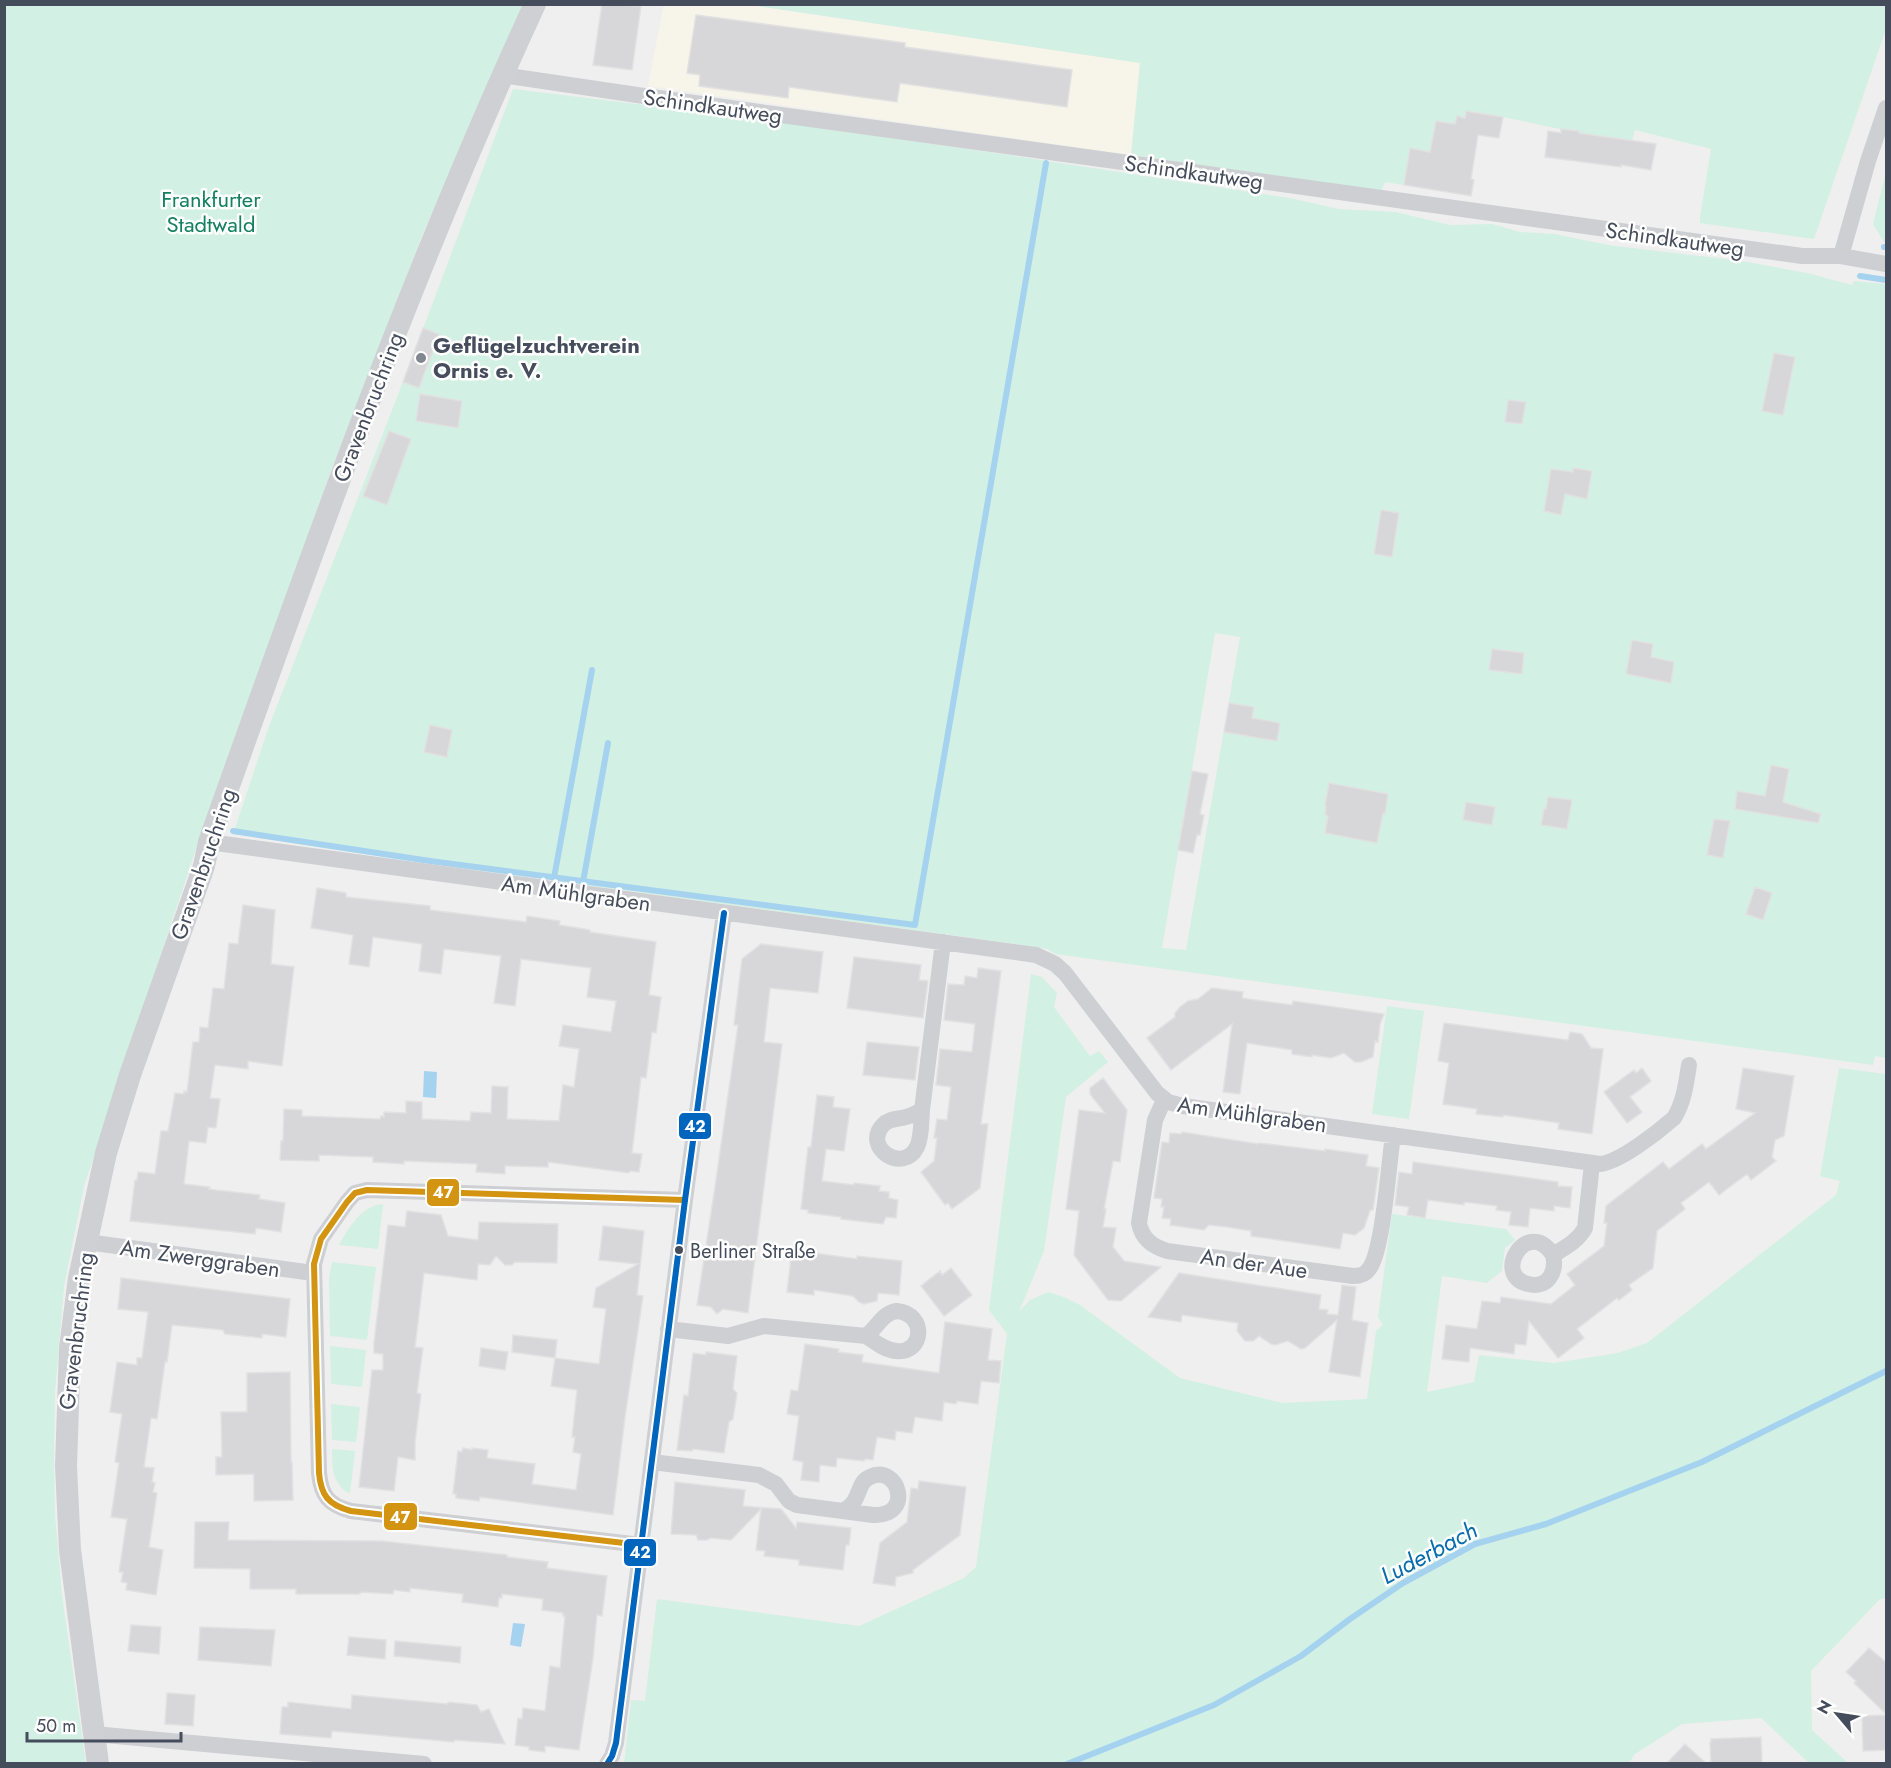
<svg xmlns="http://www.w3.org/2000/svg" width="1891" height="1768" font-family="Jost,sans-serif">
	<style>
		.commercial { fill: #f7f5ea }
		.green { fill: #d2f0e3; fill-rule: evenodd }
		.water { fill: #a5d2ef }
		.lines { fill: none; stroke-linecap: round; stroke-linejoin: round }
		.stream { stroke: #a5d2ef; stroke-width: 6 }
		.building { fill: #d7d7d9; stroke: #e1e1e2; stroke-width: 1.5 }
		.street { stroke: #cdcfd3; stroke-width: 16 }
		.secondary { stroke: #ced0d4; stroke-width: 22 }
		.bus-1-casing { stroke: #fff; stroke-width: 10 }
		.bus-2-casing { stroke: #fff; stroke-width: 10 }
		.bus-1 { stroke: #d39412; stroke-width: 6 }
		.bus-2 { stroke: #0065bd; stroke-width: 6 }
		.poi-dot { fill: #81868f; stroke: #fff; stroke-width: 2 }
		.bus-dot { fill: #454d5c; stroke: #fff; stroke-width: 2 }
		.labels { text-anchor: middle; stroke-width: 5; stroke-linejoin: round; paint-order: stroke }
		.bus-label { font-size: 20px; fill: #454d5c; stroke: #fff; text-anchor: start }
		.street-label { font-size: 22px; fill: #454d5c; stroke: #fff }
		.park-label { font-size: 22px; fill: #13805e; stroke: #fff }
		.poi-label { font-size: 22px; font-weight: bold; fill: #454d5c; stroke: #fff; text-anchor: start }
		.water-label { font-size: 24px; font-style: italic; fill: #076cad; stroke: #fff }
		.line-badge { stroke: #fff; stroke-width: 2 }
		.badge-label { font-size: 16px; text-anchor: middle; font-weight: bold; fill: #fff }
	</style>
	<rect width="100%" height="100%" fill="#f0efef"/>
	<path class="commercial" d="M664 4 751 5 1140 63 1131 155 648 86Z"/>
	<path class="green" d="M1886 4V29L1814 239 1700 223V217L1711 149 1635 130 1632 141 1579 133 1503 117H1457L1455 124 1436 121 1430 152 1410 149 1404 185 1385 182 1381 191 1131 155 1140 63 751 5Z
		M5 5H525L424 231 361 396 331 470 200 837 84 1186 64 1287 55 1392 54 1459 55 1515 62 1595 86 1763 5 1764Z
		M513 89 744 117 1002 154 1290 198 1339 209 1396 212 1450 225 1492 224 1520 232 1555 234 1608 245 1742 261 1807 273 1852 285 1854 281 1886 284V1058L1875 1056 1873 1065 1055 954 1047 949 1023 945 416 862 233 834 268 729 403 382ZM1215 633 1240 637 1186 950 1162 948Z
		M1886 172V243L1884 242 1873 224Z
		M1031 974 1042 977 1057 993 1054 1007 1090 1056 1099 1051 1108 1062 1066 1097 1044 1251 1019 1312 1030 1300 1048 1292 1064 1297 1080 1305 1180 1378 1282 1403 1367 1399 1376 1331 1383 1325 1378 1317 1392 1214 1506 1229 1515 1240 1505 1248 1502 1271 1487 1283 1442 1276 1427 1392 1474 1382 1479 1355 1554 1363 1618 1353 1647 1343 1836 1195 1840 1181 1820 1176 1839 1068 1886 1074V1598L1880 1599 1811 1671 1812 1730 1848 1763H1809L1761 1718 1682 1724 1635 1754 1628 1764H624L631 1700 645 1701 657 1599 859 1626 964 1578 976 1567 1007 1334 989 1310Z
		M1387 1006 1424 1011 1409 1119 1372 1114Z
		M383 1204 378 1249 339 1245C349 1227 361 1206 383 1204Z
		M332 1262 376 1267 367 1340 330 1336 329 1279Z
		M330 1346 366 1350 362 1387 331 1384Z
		M331 1404 360 1407 356 1442 332 1440Z
		M332 1449 355 1451 350 1494C332 1483 332 1468 332 1449Z"/>
	<path class="water" d="M424 1071 437 1072 436 1098 423 1097Z
		M513 1623 525 1624 521 1647 510 1645Z"/>
	<g class="lines">
		<path class="stream" d="M1884 247H1886
			M1860 276 1886 280
			M233 831 430 861 915 925 1046 163
			M554 878 592 670
			M583 882 608 743
			M1067 1764 1214 1705 1301 1656 1350 1619 1403 1583 1475 1544 1546 1524 1702 1462 1886 1371"/>
	</g>
	<path class="building" d="M602 4 641 6 632 70 593 65Z
		M696 15 905 43V47L1072 70 1067 107 900 83 897 102 789 87 788 98 699 86 700 75 687 73Z
		M1466 111 1503 117 1499 138 1478 135 1471 179 1474 180 1471 196 1404 185 1410 148 1430 152 1436 121 1455 124 1457 116 1465 118Z
		M1561 129 1579 131V133L1656 144 1651 170 1621 165V167L1545 157 1548 131 1561 133Z
		M423 328 439 334 419 388 403 382Z
		M1774 353 1795 357 1783 415 1762 411Z
		M420 394 462 401 458 428 416 421Z
		M1508 400 1526 402 1522 424 1505 422Z
		M389 431 411 439 387 505 363 496Z
		M1573 468 1592 471 1587 499 1565 494 1561 515 1544 511 1551 469 1573 472Z
		M1381 510 1399 513 1392 557 1374 554Z
		M1632 640 1653 644 1651 657 1674 662 1671 683 1626 674Z
		M1492 649 1524 653 1522 674 1489 670Z
		M1229 703 1254 707 1252 718 1280 723 1277 741 1224 732Z
		M430 725 452 730 447 757 424 752Z
		M1771 765 1789 769 1783 802 1821 814 1818 823 1735 809 1737 791 1765 796Z
		M1192 771 1208 774 1200 814 1204 815 1200 835H1197L1193 853 1178 850Z
		M1329 783 1388 794 1385 814 1383 813 1377 843 1325 833 1328 816 1325 815 1326 806 1325 805Z
		M1548 797 1572 800 1567 829 1541 825 1544 809H1546Z
		M1466 802 1495 807 1492 825 1463 820Z
		M1714 819 1730 821 1723 858 1707 855Z
		M1755 887 1772 893 1763 920 1746 914Z
		M317 888 346 893V897L430 906V910L479 916 526 922 527 916 560 921 559 925 590 930V932L656 942 649 995 661 997 656 1033 652 1032 646 1078 641 1077 632 1153 642 1154 639 1172 630 1171 629 1173 548 1162V1167L505 1166V1174L476 1172 477 1164 404 1161V1164L373 1162V1157L319 1155V1161L280 1160 281 1141H283L284 1109 302 1110V1116L380 1119 381 1116 384 1117V1112L406 1113V1101L422 1102V1119L470 1121 471 1112 491 1113 492 1086 508 1087 507 1119 559 1121 563 1085 574 1087 579 1049 559 1046 563 1025 611 1032 616 1001 587 997 591 968 521 959 515 1006 494 1003 501 956 444 949 441 974 419 971 422 944 373 937 369 967 349 964 353 935 311 928Z
		M243 905 275 910 271 964 294 967 282 1066 248 1061V1069L215 1065 210 1098 220 1099 216 1128 208 1127 206 1143 189 1141 184 1184 210 1187 209 1189 216 1190 260 1195 259 1199 285 1203 281 1232 256 1228 255 1234 130 1221 135 1180H137L138 1172 155 1174 161 1131H168L175 1093 184 1094V1091L187 1092 193 1042H199L200 1027 208 1028 213 988 224 989 229 943 238 944Z
		M761 944 823 952 818 993 770 988 764 1042 782 1044 748 1313 723 1309 717 1314 711 1307 697 1305 716 1180 738 1025H734L742 959Z
		M854 957 921 965 919 980 928 981 923 1018 847 1008Z
		M978 968 1001 971 981 1124H988L980 1188 952 1209 948 1203 945 1205 921 1172 934 1161 937 1138H934L937 1119 947 1120 951 1087 936 1085 940 1049 972 1052 975 1024 944 1020 948 984 964 985 965 976 977 978Z
		M1212 988 1243 992 1242 998 1292 1005 1293 1001 1384 1014 1380 1024 1378 1042 1375 1041 1373 1057 1361 1062H1355L1344 1053 1331 1058 1312 1055V1057L1292 1054V1050L1247 1043 1240 1094 1223 1092 1232 1024 1171 1070 1147 1038 1175 1017V1013L1180 1007 1188 1001 1198 999Z
		M1444 1023 1568 1040 1570 1032 1582 1034 1591 1048 1603 1049 1592 1134 1558 1129 1559 1123 1503 1115V1117L1476 1114 1477 1109 1443 1104 1449 1063 1438 1061Z
		M867 1042 919 1047 915 1080 863 1075Z
		M1642 1068 1651 1081 1630 1097 1642 1112 1627 1123 1604 1092 1634 1070 1636 1073Z
		M1743 1068 1794 1076 1784 1136 1775 1140 1772 1157 1776 1161 1751 1180 1747 1174 1719 1195 1709 1182 1681 1203 1685 1209 1657 1231 1653 1268 1629 1285 1632 1290 1619 1300 1617 1298 1577 1329 1584 1338 1558 1358 1529 1321 1526 1345 1515 1344 1514 1354 1470 1348 1469 1362 1442 1359 1446 1325 1477 1329 1482 1301 1500 1303 1501 1297 1551 1304 1575 1285 1567 1274 1604 1246 1607 1223H1604L1606 1206 1663 1162 1669 1169 1702 1144 1706 1149 1755 1113 1736 1109Z
		M1103 1078 1127 1110 1120 1162 1113 1161 1104 1209H1106L1103 1227 1116 1228 1113 1247 1124 1261 1161 1267 1121 1301 1108 1300 1074 1255 1079 1211 1066 1209 1079 1110 1105 1113 1090 1094V1088Z
		M817 1095 834 1097 833 1107 850 1109 844 1151 826 1149 822 1181 854 1185V1183L880 1186 879 1191 889 1192V1198L898 1200 896 1218 886 1217 883 1224 841 1219V1217L808 1213V1210L801 1209 808 1147H811Z
		M1182 1132 1258 1144 1259 1143 1325 1151V1149L1368 1155 1366 1166 1379 1168 1373 1210H1370L1364 1228 1355 1235 1343 1233 1340 1249 1251 1236V1231L1227 1227 1209 1225 1204 1230 1170 1225 1171 1219 1162 1218 1164 1207H1161L1162 1199 1154 1198 1162 1142 1169 1143 1170 1133 1181 1134Z
		M1413 1162 1558 1182V1186L1572 1187 1570 1208 1554 1206V1211L1530 1208 1528 1227 1509 1225 1511 1212 1496 1210 1497 1206 1464 1202V1205L1428 1200 1425 1218 1407 1215 1409 1207 1395 1205 1399 1172 1412 1174Z
		M407 1211 441 1215 448 1236 478 1240 479 1222 558 1224 557 1263 515 1262 512 1265H505L496 1256 490 1265 478 1264 477 1280 424 1273 415 1347 423 1348 417 1393 421 1394 415 1442V1460L398 1457 394 1491 359 1487 372 1370H383V1354L374 1353V1343L388 1225 405 1227Z
		M603 1226 644 1231 637 1295 643 1296 625 1417 613 1515 480 1497 479 1501 456 1498V1494H453L458 1451 462 1452 463 1448 472 1450V1448L488 1450 487 1458 535 1464 532 1484 576 1490 581 1454 573 1452 575 1437H572L577 1390 551 1386 555 1358 599 1364 606 1309 593 1307 596 1288 638 1264 599 1260Z
		M792 1250 857 1259V1256L902 1261 899 1295 878 1293 877 1301 864 1304 859 1302 853 1296 814 1290V1295L787 1292Z
		M951 1268 972 1295 944 1316 921 1286 940 1271 942 1275Z
		M1179 1273 1321 1295 1319 1309 1328 1310 1327 1314 1338 1315 1342 1285 1356 1287 1352 1320 1368 1323 1360 1377 1329 1372 1337 1320 1305 1348 1301 1349 1288 1341 1275 1345 1271 1344 1259 1336 1253 1341H1245L1237 1331 1238 1323 1182 1315 1181 1322 1148 1317Z
		M121 1278 290 1299 286 1337 262 1334V1338L225 1334 223 1330 172 1325 167 1362H165L157 1419 151 1418 144 1467 154 1468 152 1482 155 1483 153 1492 157 1493 149 1547 163 1550 156 1595 126 1590 127 1583 121 1582 123 1572H119L127 1519 111 1517 119 1463 115 1462 122 1414 110 1412 117 1362 137 1365V1358H142L148 1312 118 1309Z
		M945 1322 992 1329 988 1360 1001 1361 999 1383 981 1381 978 1404 957 1401 956 1404 944 1402 942 1421 915 1417 912 1433 896 1431 895 1440 877 1437 873 1460 865 1459 864 1461 837 1458 836 1467 820 1465 819 1482 801 1480 803 1462 793 1460 799 1416 787 1414 791 1390 798 1391 805 1344 839 1349 838 1352 863 1355 862 1362 939 1373Z
		M513 1335 557 1340 555 1358 512 1352Z
		M481 1348 508 1352 505 1370 479 1366Z
		M706 1352 737 1356 733 1389 737 1393 733 1419 729 1422 724 1453 693 1449 692 1451 677 1450 684 1395 688 1396 693 1353 706 1355Z
		M290 1372 291 1462H292L293 1500 254 1501V1474L216 1475V1457H222L221 1412H247V1373Z
		M919 1481 966 1487 960 1535 913 1570V1573L896 1577 895 1586 873 1583 880 1543 907 1522 911 1488 918 1489Z
		M675 1482 745 1490 743 1506 781 1509 796 1528 797 1522 851 1528 849 1545H846L843 1570 799 1565V1560L764 1556 765 1551 756 1550 761 1509 731 1540 711 1538 707 1540H698L696 1535 671 1534Z
		M195 1522H229L228 1540 382 1541 507 1555V1557L548 1562 547 1568 607 1576 602 1616 597 1615 593 1658 579 1750 545 1746V1752L529 1750V1747L515 1745 518 1718 522 1719 523 1708 545 1711 550 1666 560 1668 565 1616H563V1613L542 1610 543 1599 502 1594V1598H499L498 1607 462 1602 463 1594 410 1588V1592L394 1590 393 1594 360 1592V1594H296V1589H250V1569L194 1568Z
		M131 1625 161 1627 159 1654 128 1651Z
		M200 1627 275 1630 271 1666 198 1660Z
		M349 1637 386 1640 385 1659 347 1655Z
		M395 1641 461 1647 460 1663 394 1656Z
		M1869 1648 1887 1663V1715L1854 1683 1856 1681 1846 1672Z
		M167 1693 195 1695 193 1726 165 1724Z
		M352 1695 448 1704V1702L477 1705 481 1712 489 1709 505 1744 454 1740V1742L332 1731 331 1738 280 1734 282 1707H288V1702L351 1709Z
		M1887 1715V1750L1863 1751 1862 1716Z
		M1761 1737 1762 1764H1711L1710 1742H1711V1739Z
		M1685 1744 1707 1764H1666Z"/>
	<g class="lines">
		<path class="street" d="M502 75 644 96 1802 256H1841L1886 264
			M1841 256 1868 161 1886 108
			M209 842 1036 955 1055 964 1065 973 1157 1093 1168 1102 1183 1106 1600 1164C1620 1162 1658 1132 1674 1118 1684 1102 1686 1084 1689 1065
			M1164 1100 1155 1120 1139 1223C1142 1239 1152 1246 1167 1251L1353 1276C1360 1276 1365 1275 1369 1269 1383 1252 1389 1161 1393 1135
			M922 1110 943 942
			M922 1110C921 1121 922 1137 917 1147 903 1175 862 1147 883 1125 890 1117 900 1120 909 1116 913 1115 918 1112 922 1110Z
			M87 1242 313 1273
			M1553 1255C1528 1216 1491 1275 1528 1284 1548 1289 1557 1272 1553 1255 1566 1247 1578 1241 1585 1228L1592 1164
			M668 1329 728 1336 764 1326 866 1336C878 1327 882 1313 897 1311 927 1314 924 1354 896 1351 885 1350 875 1342 866 1336
			M652 1462 759 1475 776 1484 789 1501 797 1505 873 1515C915 1517 898 1463 870 1477 858 1482 860 1496 852 1504 850 1507 847 1508 845 1510
			M641 1545 351 1511C328 1505 321 1495 319 1473L314 1264 321 1239 347 1202 355 1193 367 1190 685 1200
			M94 1734 424 1764
			M607 1764 612 1756 616 1743 685 1200 724 913"/>
		<path class="secondary" d="M98 1764 70 1550 66 1466 70 1348 79 1278 106 1153 130 1075 204 866 209 842C309 560 409 277 535 4"/>
		<defs>
			<path id="bus-1" d="M641 1545 351 1511C328 1505 321 1495 319 1473L314 1264 321 1239 347 1202 355 1193 367 1190 685 1200"/>
			<path id="bus-2" d="M607 1764 612 1756 616 1743 685 1200 724 913"/>
		</defs>
		<use href="#bus-1" class="bus-1-casing"/>
		<use href="#bus-2" class="bus-2-casing"/>
		<use href="#bus-1" class="bus-1"/>
		<use href="#bus-2" class="bus-2"/>
	</g>
	<circle class="poi-dot" cx="421" cy="358" r="6"/>
	<circle class="bus-dot" cx="679" cy="1250" r="5"/>
	<g class="labels">
		<g class="bus-label">
			<text x="690" y="1258">Berliner Straße</text>
		</g>
		<g class="street-label">
			<text transform="translate(713 106) rotate(8)" y="8">Schindkautweg</text>
			<text transform="translate(1194 172) rotate(8)" y="8">Schindkautweg</text>
			<text transform="translate(1675 239) rotate(8)" y="8">Schindkautweg</text>
			<text transform="translate(368 407) rotate(-69)" y="8">Gravenbruchring</text>
			<text transform="translate(203 864) rotate(-71)" y="8">Gravenbruchring</text>
			<text transform="translate(576 893) rotate(8)" y="8">Am Mühlgraben</text>
			<text transform="translate(1252 1114) rotate(8)" y="8">Am Mühlgraben</text>
			<text transform="translate(200 1258) rotate(8)" y="8">Am Zwerggraben</text>
			<text transform="translate(1254 1263) rotate(8)" y="8">An der Aue</text>
			<text transform="translate(76 1331) rotate(-83)" y="8">Gravenbruchring</text>
		</g>
		<g class="park-label">
			<text x="211" y="207">Frankfurter<tspan x="211" dy="25">Stadtwald</tspan></text>
		</g>
		<g class="poi-label">
			<text x="433" y="353">Geflügelzuchtverein<tspan x="433" dy="25">Ornis e. V.</tspan></text>
		</g>
		<g class="water-label">
			<text transform="translate(1429 1553) rotate(-28)" y="8">Luderbach</text>
		</g>
	</g>
	<g class="line-badge">
		<rect x="678" y="1112" width="34" height="28" rx="6" fill="#0065bd"/>
		<rect x="426" y="1178" width="34" height="29" rx="6" fill="#d39412"/>
		<rect x="383" y="1502" width="35" height="29" rx="6" fill="#d39412"/>
		<rect x="623" y="1538" width="34" height="29" rx="6" fill="#0065bd"/>
	</g>
	<g class="badge-label">
		<text x="695" y="1132">42</text>
		<text x="443" y="1198">47</text>
		<text x="400" y="1523">47</text>
		<text x="640" y="1558">42</text>
	</g>
	<rect width="1891" height="1768" fill="none" stroke="#454d5c" stroke-width="12"/>
	<g transform="translate(1837 1714) rotate(299)" stroke="#ffffff" stroke-width="4.5" paint-order="stroke">
	<path d="M0-4.5L10 22L0 15L-10 22Z" fill="#454d5c"/>
	<text y="-9" font-size="16" font-weight="bold" text-anchor="middle" fill="#454d5c">N</text>
	</g>
	<path d="M27 1732v9h154v-9" fill="none" stroke="#454d5c" stroke-width="3"/>
	<text x="36" y="1732" font-size="18" fill="#454d5c" stroke="#ffffff" stroke-width="4.5" paint-order="stroke">50 m</text>
</svg>
